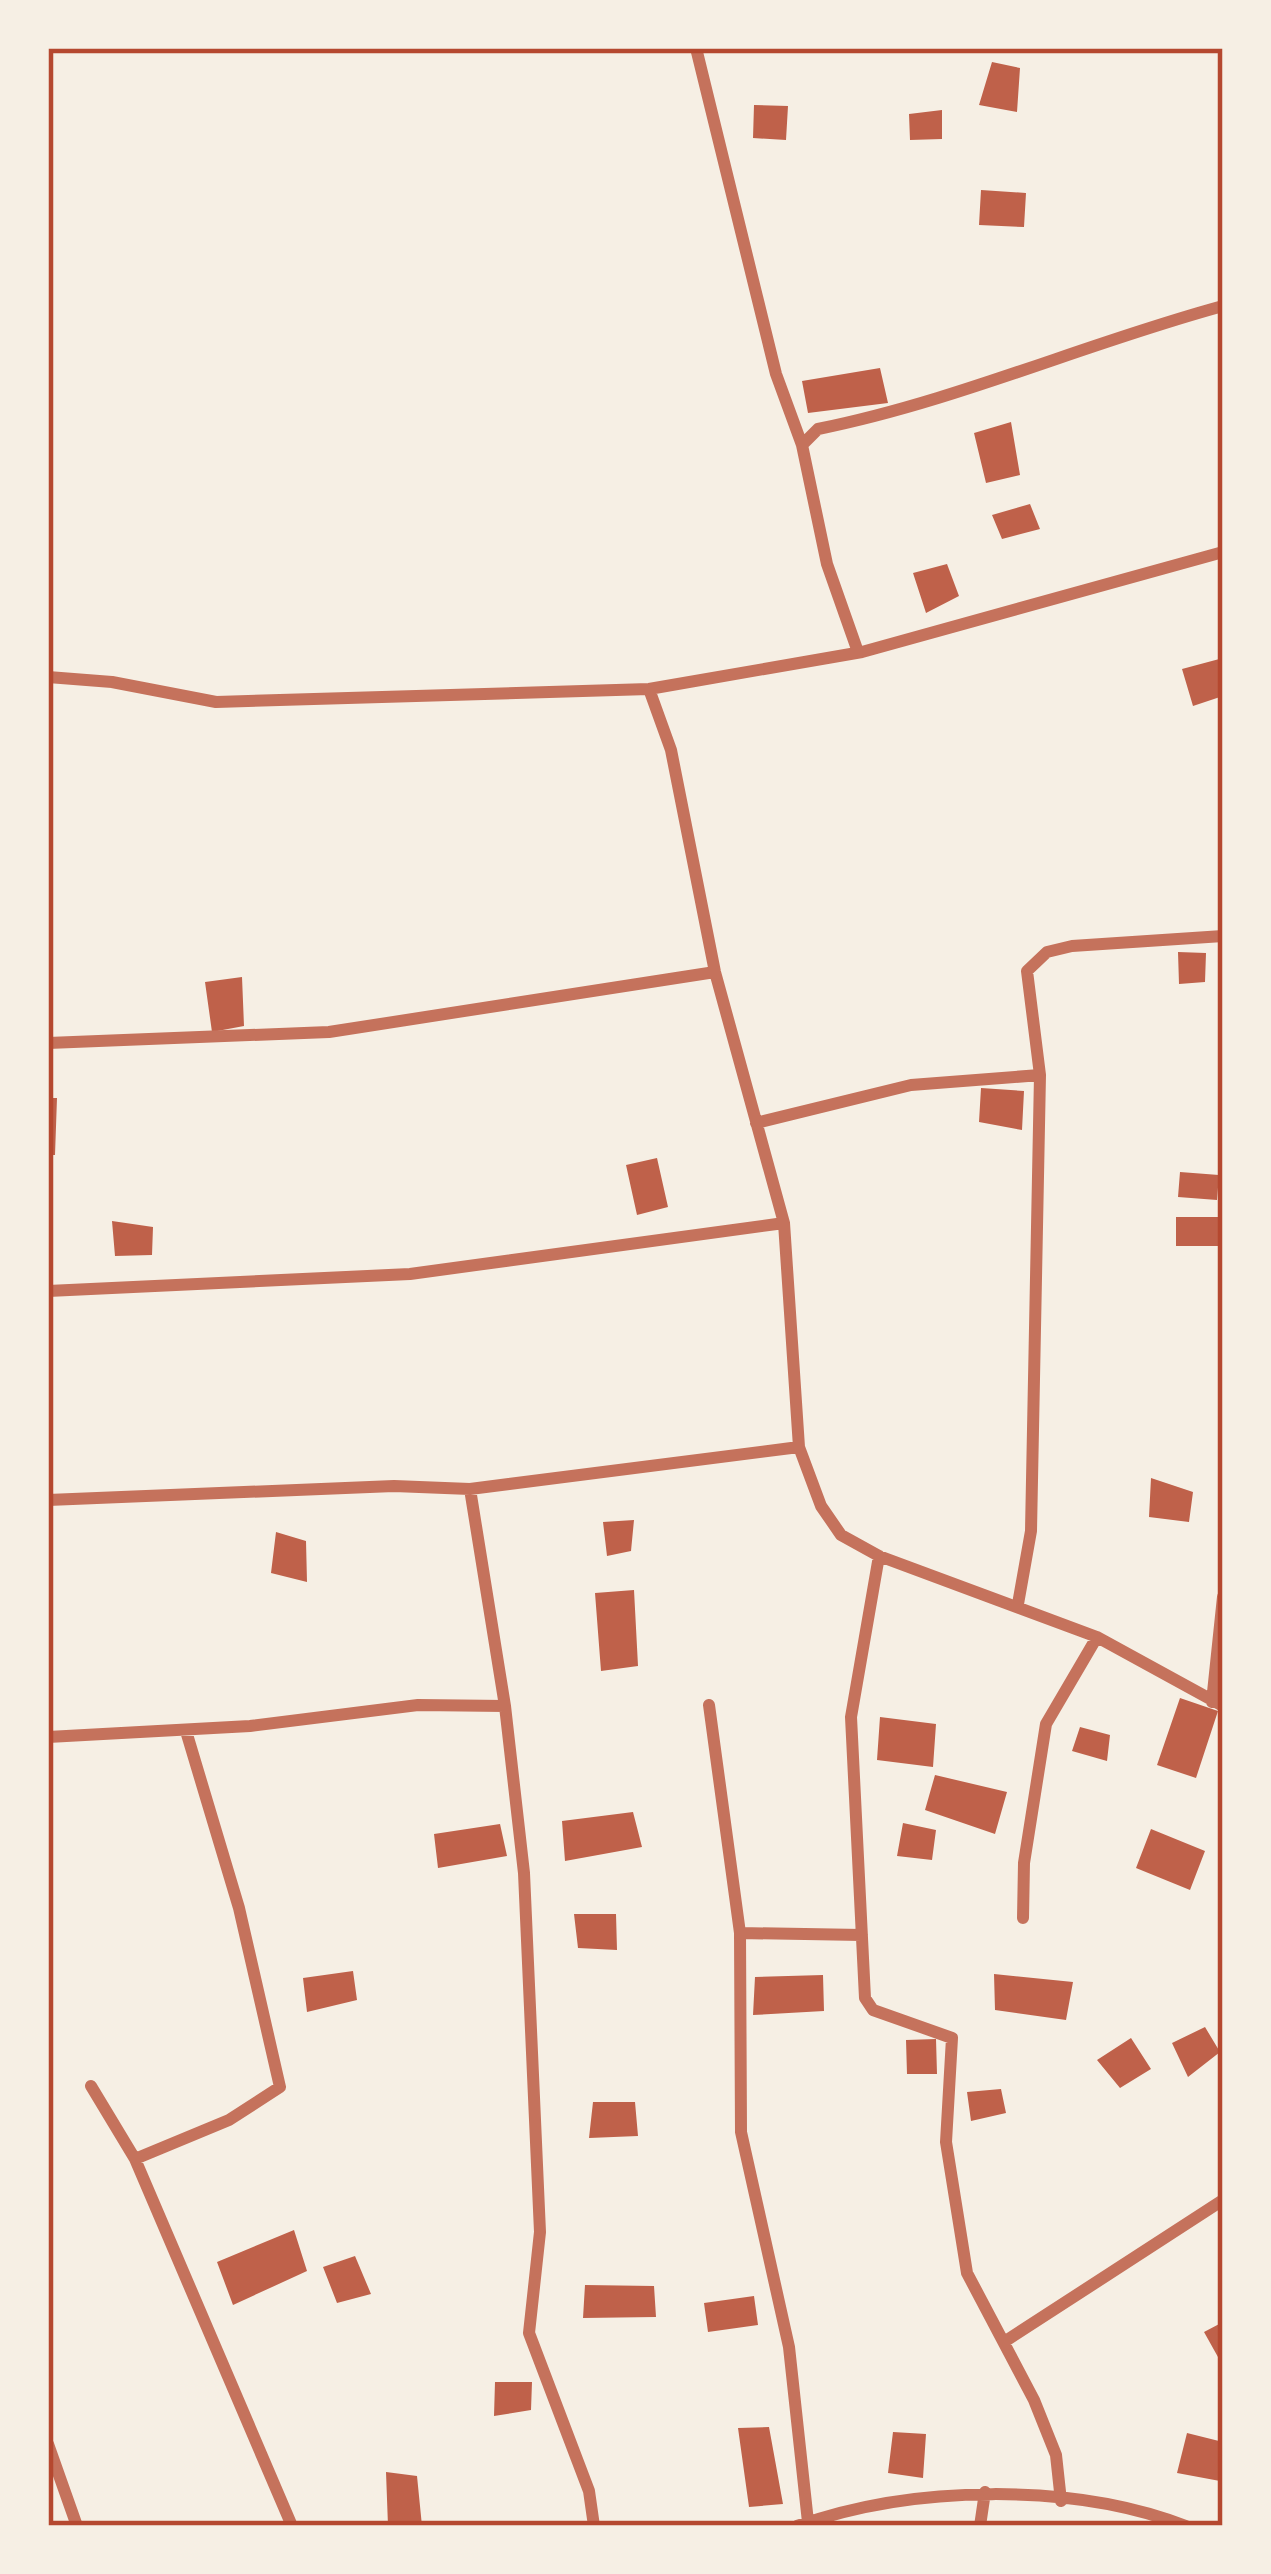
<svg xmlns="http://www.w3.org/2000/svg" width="1271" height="2574" font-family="'PT Sans Narrow',sans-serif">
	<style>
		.building { fill: #bf614a }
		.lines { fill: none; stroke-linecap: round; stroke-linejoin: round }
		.minor { stroke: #c5725c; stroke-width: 12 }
		.neatline { fill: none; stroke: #b5482f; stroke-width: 4.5 }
	</style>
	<rect width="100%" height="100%" fill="#f6efe4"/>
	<path class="building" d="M992 62 1020 68 1017 112 979 105Z
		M754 105 788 106 786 140 753 138Z
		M942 110V139L910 140 909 114Z
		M981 190 1026 193 1024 227 979 225Z
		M880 368 888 403 808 413 802 381Z
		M1011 422 1020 475 986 483 974 433Z
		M1030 504 1040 529 1002 539 992 515Z
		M947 564 959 596 926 613 913 573Z
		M1223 658V696L1193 706 1182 669Z
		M1178 952 1206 953 1205 982 1179 984Z
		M242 977 244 1026 212 1032 205 982Z
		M981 1088 1024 1091 1022 1130 979 1122Z
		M48 1098H57L55 1155H48Z
		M657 1158 668 1207 637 1215 626 1165Z
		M1180 1172 1219 1175 1217 1200 1178 1197Z
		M1176 1217H1219V1246H1176Z
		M112 1221 153 1227 152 1255 115 1256Z
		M1151 1478 1193 1492 1189 1522 1149 1517Z
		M634 1520 631 1551 607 1556 603 1522Z
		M276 1532 306 1541 307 1582 271 1573Z
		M634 1590 638 1666 601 1671 595 1593Z
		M1180 1698 1218 1711 1196 1778 1157 1765Z
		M880 1717 936 1724 933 1767 877 1760Z
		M1080 1727 1110 1735 1107 1761 1072 1751Z
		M935 1775 1007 1792 995 1834 925 1810Z
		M633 1812 642 1847 565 1861 562 1821Z
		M903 1823 936 1830 932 1860 897 1856Z
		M500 1824 507 1856 438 1868 434 1834Z
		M1151 1829 1205 1851 1190 1890 1136 1868Z
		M574 1914H616L617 1950 578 1948Z
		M353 1971 357 2000 307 2012 303 1978Z
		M994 1974 1073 1982 1066 2020 995 2010Z
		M823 1975 824 2011 753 2015 755 1977Z
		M1205 2027 1220 2052 1188 2077 1172 2043Z
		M1131 2038 1151 2069 1120 2088 1097 2060Z
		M936 2039 937 2074H907L906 2040Z
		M1001 2089 1006 2113 971 2121 967 2092Z
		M593 2102H635L638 2136 589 2138Z
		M294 2230 307 2271 233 2305 217 2262Z
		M355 2256 371 2294 337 2303 323 2267Z
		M585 2285 654 2286 656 2317 583 2318Z
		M754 2296 758 2325 708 2332 704 2303Z
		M1223 2322V2366L1204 2332Z
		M495 2382H532L531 2410 494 2416Z
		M769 2427 783 2504 749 2507 738 2428Z
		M893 2432 926 2434 923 2478 888 2473Z
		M1187 2433 1223 2442 1220 2481 1177 2473Z
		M386 2472 417 2476 422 2526H388Z"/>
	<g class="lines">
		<path class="minor" d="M696 48 776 374 802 445
			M858 652 827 564 802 445 818 429C957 401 1086 343 1223 306
			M48 677 112 682 216 702 649 689 862 652 1223 552
			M649 689 671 750 715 972 784 1223 799 1447 821 1506 841 1535 879 1556 1097 1637 1223 1706
			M48 1043 329 1032 715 972
			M756 1123 911 1085 1040 1075
			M48 1291 410 1274 784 1223
			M470 1489 505 1706 524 1873 540 2232 529 2333 589 2491 594 2526
			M48 1500 394 1486 470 1489 799 1447
			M879 1556 851 1717 865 1998 873 2010 952 2038 946 2142 967 2273 1034 2400 1056 2455 1061 2501
			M1018 1604 1031 1531 1040 1075 1027 971 1047 952 1072 946 1223 936
			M1212 1702 1223 1597
			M709 1705 740 1933
			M186 1731 239 1908 280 2087 229 2120 135 2159 292 2526
			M48 1737 250 1726 418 1705 505 1706
			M1023 1918 1024 1863 1046 1724 1097 1637
			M91 2086 135 2159
			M1004 2342 1223 2200
			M48 2444 77 2526
			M808 2522 789 2347 741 2132 740 1933 862 1935
			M797 2526C912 2485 1072 2482 1186 2526
			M980 2526 985 2492"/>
	</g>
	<rect width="1271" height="2574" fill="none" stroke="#f6efe4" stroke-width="102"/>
	<rect x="51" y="51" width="1169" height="2472" class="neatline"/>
</svg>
